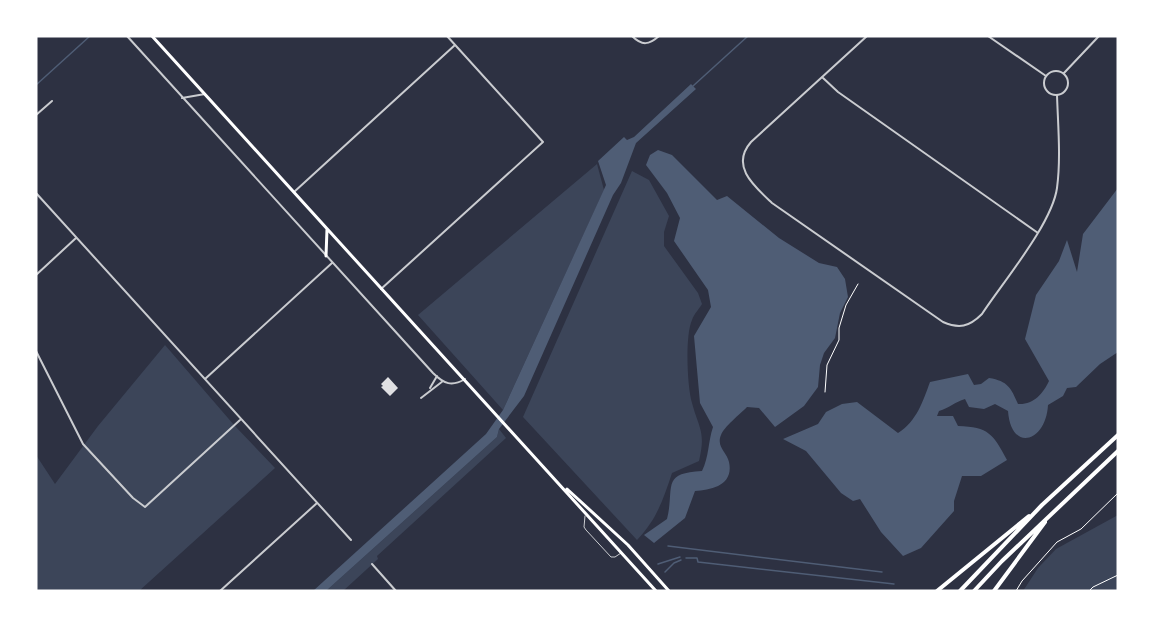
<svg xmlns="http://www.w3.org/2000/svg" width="1154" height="627" font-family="'Varela Round',sans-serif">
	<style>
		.green { fill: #3c4559 }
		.water { fill: #4f5d75 }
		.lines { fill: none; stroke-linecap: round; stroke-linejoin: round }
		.stream { stroke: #4f5d75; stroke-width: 1.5 }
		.building { fill: #e0e0e3 }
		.path { stroke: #fff; stroke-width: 1 }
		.service { stroke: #caccd0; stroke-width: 1 }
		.minor { stroke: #caccd0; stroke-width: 2 }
		.tertiary { stroke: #caccd0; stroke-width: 2 }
		.primary { stroke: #fff; stroke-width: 3 }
		.motorway { stroke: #fff; stroke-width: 4 }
	</style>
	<rect width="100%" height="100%" fill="#2d3142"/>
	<path class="green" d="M597 164 604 190 503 410 418 315Z
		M632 171 649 180 669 216 664 232V246L698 293 702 304C699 309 694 314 692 320 685 335 687 386 692 403 699 429 706 431 699 461L672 473C663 500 657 519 637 540L523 417Z
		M165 345 234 425 275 468 139 591H36V455L55 484 98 426Z
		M499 429 506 438 377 556 378 559 343 591H326L497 437Z
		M1118 515V591H1023L1038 568 1056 549Z"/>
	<path class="water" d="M691 84 696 89 636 143 621 183 613 195 524 396 499 429 497 437 326 591H313L486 434 503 410 606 185 598 161 624 137 627 140 634 137Z
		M658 150 672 155 717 200 727 196 779 238 819 263 837 267 845 279 848 297 840 313 835 338 824 353 820 365 818 387 804 406 775 427 759 408 747 407C740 414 724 427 721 435 716 447 727 452 729 462 734 485 712 490 695 491L685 518 654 543 644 535 667 519C675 488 660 473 702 471 709 457 708 442 713 427L700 403 694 336 711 307 708 290 674 241 680 218 667 193 646 165 650 155Z
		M1118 188V352L1100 364 1076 387 1067 388 1063 396 1048 405C1046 442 1011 453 1008 411L995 404 984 409 969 407 965 399C955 402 949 408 939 411L937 416H953L958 426C989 427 993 434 1007 460L981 476H962L954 501V511L921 548 903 556 881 532 860 499 853 501 841 493 806 451 783 439 818 424 826 412 842 404 857 402 898 433C917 421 923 401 930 382L968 374 974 385 981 384 989 378C1008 381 1011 388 1018 404 1033 405 1043 394 1049 381L1025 339 1036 295 1059 261 1067 240 1077 272 1083 234Z"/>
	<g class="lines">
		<path class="stream" d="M36 85 90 36
			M693 86 748 36
			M668 546 882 572
			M686 558H697L698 562 894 584
			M658 564 680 557
			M665 572 674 563 681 560"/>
	</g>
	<path class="building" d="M388 377 398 388 390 396 381 387 383 386 381 384Z"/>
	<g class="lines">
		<path class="path" d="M825 392 827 365 839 340V328L846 305 858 284
			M1016 591 1022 581 1057 542 1081 529 1118 493
			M1089 591 1093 587 1118 575"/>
		<path class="service" d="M585 516 584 527 586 530 611 557H615L621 553"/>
		<path class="minor" d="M127 36 433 373C444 384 452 387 465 379
			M632 36C642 46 649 45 659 36
			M867 36 751 142C730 166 754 186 772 203L943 322C959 329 969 327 982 314 1003 282 1052 224 1057 188 1061 158 1058 126 1057 95
			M822 77 838 92 1038 233
			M182 98 205 94
			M36 115 52 101
			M294 192 455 45
			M36 193 351 540
			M36 275 76 238
			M381 289 543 142 447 36
			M36 351 83 444 133 498 145 507 240 420
			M205 379 332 263
			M430 388 437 376
			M421 398 443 381
			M372 564 396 591
			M220 591 317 503"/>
		<path class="tertiary" d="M988 36 1046 76
			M1044 83a12 12 0 1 1 24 0a12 12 0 1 1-24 0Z
			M1064 73 1099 36"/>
		<path class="primary" d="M152 36 656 591
			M326 256 327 229
			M567 489 628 545 669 591"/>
		<path class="motorway" d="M937 591 1029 516
			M960 591 1042 505 1118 435
			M974 591 1002 561 1118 451
			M994 591 1045 522"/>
	</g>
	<rect width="1154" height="627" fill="none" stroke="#ffffff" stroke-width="75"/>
</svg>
